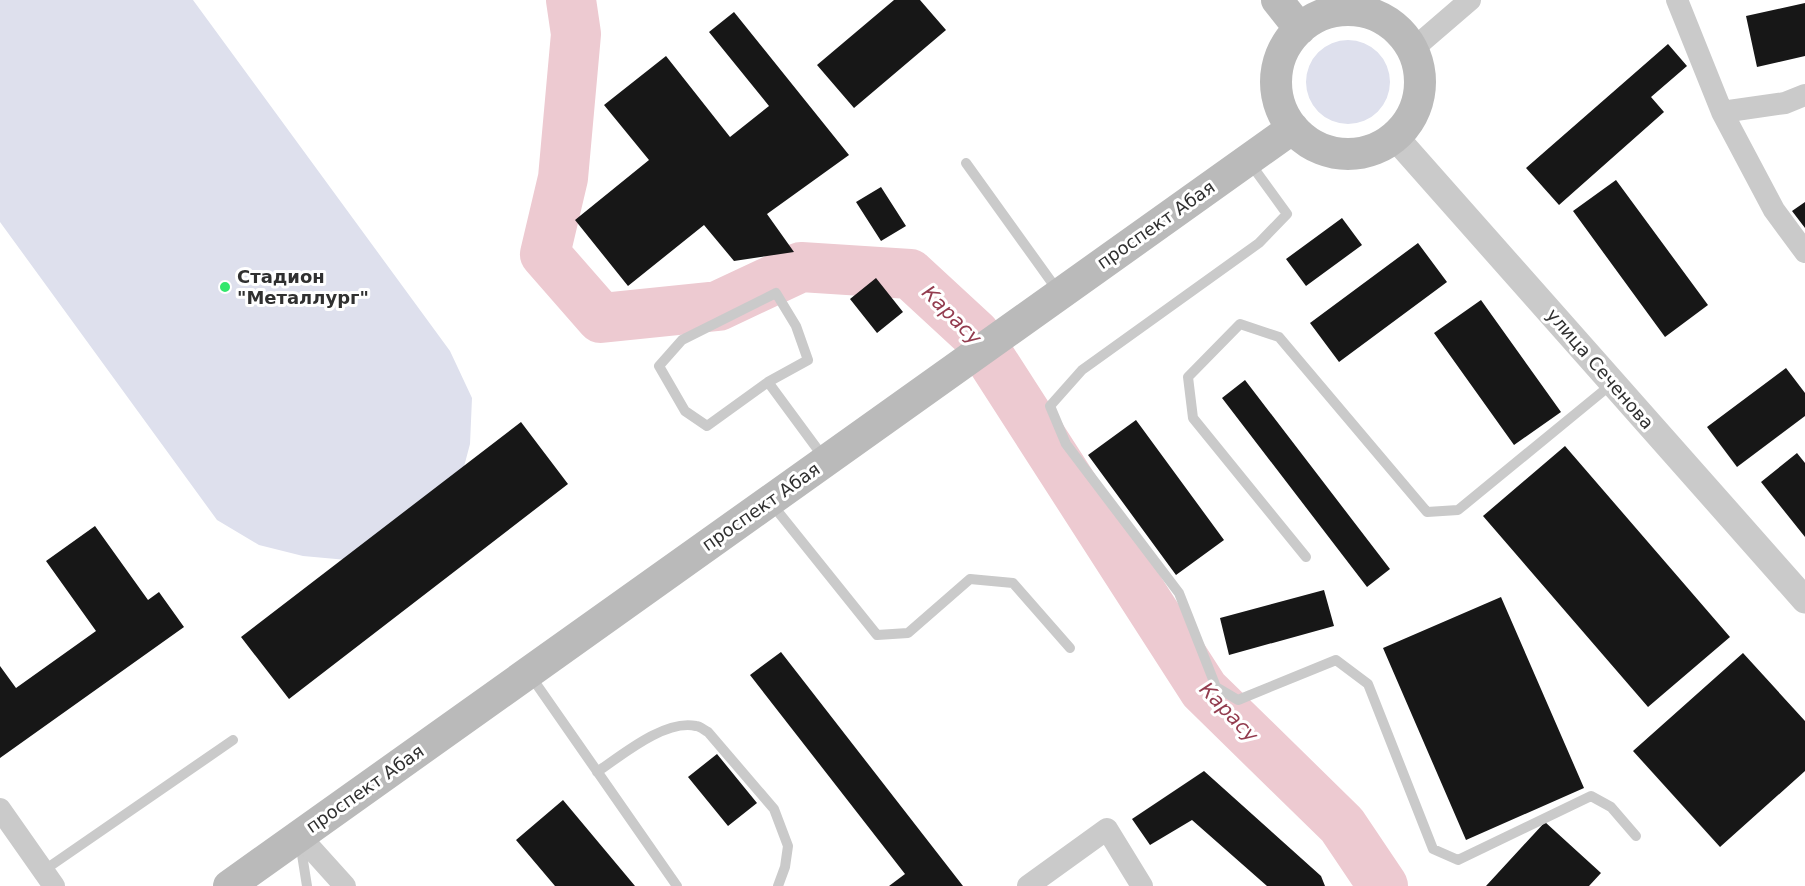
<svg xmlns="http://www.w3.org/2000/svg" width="1805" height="886" font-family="'DejaVu Sans',sans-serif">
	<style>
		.green { fill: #dee0ed }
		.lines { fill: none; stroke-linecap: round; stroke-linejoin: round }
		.river { stroke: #edcad1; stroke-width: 50 }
		.building { fill: #171717 }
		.service { stroke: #cacaca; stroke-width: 10 }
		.minor { stroke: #cacaca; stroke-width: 22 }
		.tertiary { stroke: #cacaca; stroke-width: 27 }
		.secondary { stroke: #bababa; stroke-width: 32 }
		.poi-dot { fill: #32e76c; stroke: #fff; stroke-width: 2 }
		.labels { text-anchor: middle; stroke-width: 6; stroke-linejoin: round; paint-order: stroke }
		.street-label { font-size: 18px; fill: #303030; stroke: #fff }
		.poi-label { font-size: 18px; font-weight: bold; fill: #303030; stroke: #fff; text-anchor: start }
		.water-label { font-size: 20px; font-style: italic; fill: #933c4f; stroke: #fff }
	</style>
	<rect width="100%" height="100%" fill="#fff"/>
	<path class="green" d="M0 0H193L450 351 472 398 470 444 457 493 358 561 303 556 259 545 217 520 0 222Z
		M1306 82a42 42 0 1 1 84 0a42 42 0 1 1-84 0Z"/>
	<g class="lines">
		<path class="river" d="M571 0 576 34 563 178 545 254 601 318 718 306 801 267 910 274 975 334 1204 690 1342 825 1383 886"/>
	</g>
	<path class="building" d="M894 0H920L946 30 854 108 817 65Z
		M1805 3V56L1757 67 1746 16Z
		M734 12 849 155 767 214 794 252 734 261 704 225 628 286 575 220 649 160 604 105 666 56 730 137 769 106 709 32Z
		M1668 44 1687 66 1651 97 1664 112 1559 205 1526 168Z
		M1616 180 1708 305 1665 337 1573 211Z
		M881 187 906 226 881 241 856 202Z
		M1805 202V228L1792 211Z
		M1342 218 1362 245 1306 286 1286 259Z
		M1418 243 1447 282 1339 362 1310 323Z
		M876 278 903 312 877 333 850 299Z
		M1481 300 1561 412 1514 445 1434 333Z
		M1786 368 1805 393V416L1737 467 1707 427Z
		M1245 380 1390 569 1367 587 1222 398Z
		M1136 420 1224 540 1176 575 1088 455Z
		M521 422 568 484 289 699 241 637Z
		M1565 446 1730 637 1648 707 1483 516Z
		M1797 453 1805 463V537L1761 482Z
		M95 526 148 600 159 592 184 627 0 758V666L16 688 96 631 46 561Z
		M1324 590 1334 626 1229 655 1220 618Z
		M1501 597 1584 788 1466 840 1383 648Z
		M781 652 963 886H889L905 874 750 675Z
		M1743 653 1805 721V771L1720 847 1633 751Z
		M717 754 757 803 728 826 688 777Z
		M1204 771 1321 876 1325 886H1267L1192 820 1150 845 1132 819Z
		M563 800 635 886H555L516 840Z
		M1545 822 1601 873 1589 886H1486Z"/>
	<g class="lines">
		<path class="service" d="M966 163 1058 291
			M1250 163 1287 214 1259 243 1082 370 1050 406 1066 444 1179 593 1216 687 1238 700 1336 660 1368 684 1433 849 1458 860 1591 796 1611 807 1636 836
			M768 382 707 426 685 411 659 366 682 340 776 293 796 326 808 360 768 382 824 458
			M771 503 877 635 908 633 970 579 1013 583 1070 648
			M1306 557 1193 418 1188 377 1240 324 1279 337 1427 512 1458 510 1613 383
			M530 675 677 886
			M597 772C622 755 665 719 696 726 700 726 704 730 708 732L774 809 788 846 785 867 778 886
			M300 842 307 886
			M43 871 233 740"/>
		<path class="minor" d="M1677 0 1722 112 1774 210 1805 252
			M1413 49 1470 0
			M1722 112 1785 103 1805 95
			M0 809 54 886
			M299 835 345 886
			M1028 886 1107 829 1142 886"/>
		<path class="tertiary" d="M1395 137 1805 600"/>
		<path class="secondary" d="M1277 0 1300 29
			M1276 82a72 72 0 1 1 144 0a72 72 0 1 1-144 0Z
			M229 886 1293 128"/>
	</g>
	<circle class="poi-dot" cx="225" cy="287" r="6"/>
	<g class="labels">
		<g class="street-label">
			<text transform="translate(1156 225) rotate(-35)" y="6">проспект Абая</text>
			<text transform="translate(1600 369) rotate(49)" y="6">улица Сеченова</text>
			<text transform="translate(761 507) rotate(-35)" y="6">проспект Абая</text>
			<text transform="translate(365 789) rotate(-35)" y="6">проспект Абая</text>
		</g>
		<g class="poi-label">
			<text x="237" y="283">Стадион<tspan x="237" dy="21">"Металлург"</tspan></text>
		</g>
		<g class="water-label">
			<text transform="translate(952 315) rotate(45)" y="7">Карасу</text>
			<text transform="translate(1229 712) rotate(46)" y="7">Карасу</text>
		</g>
	</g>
</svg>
